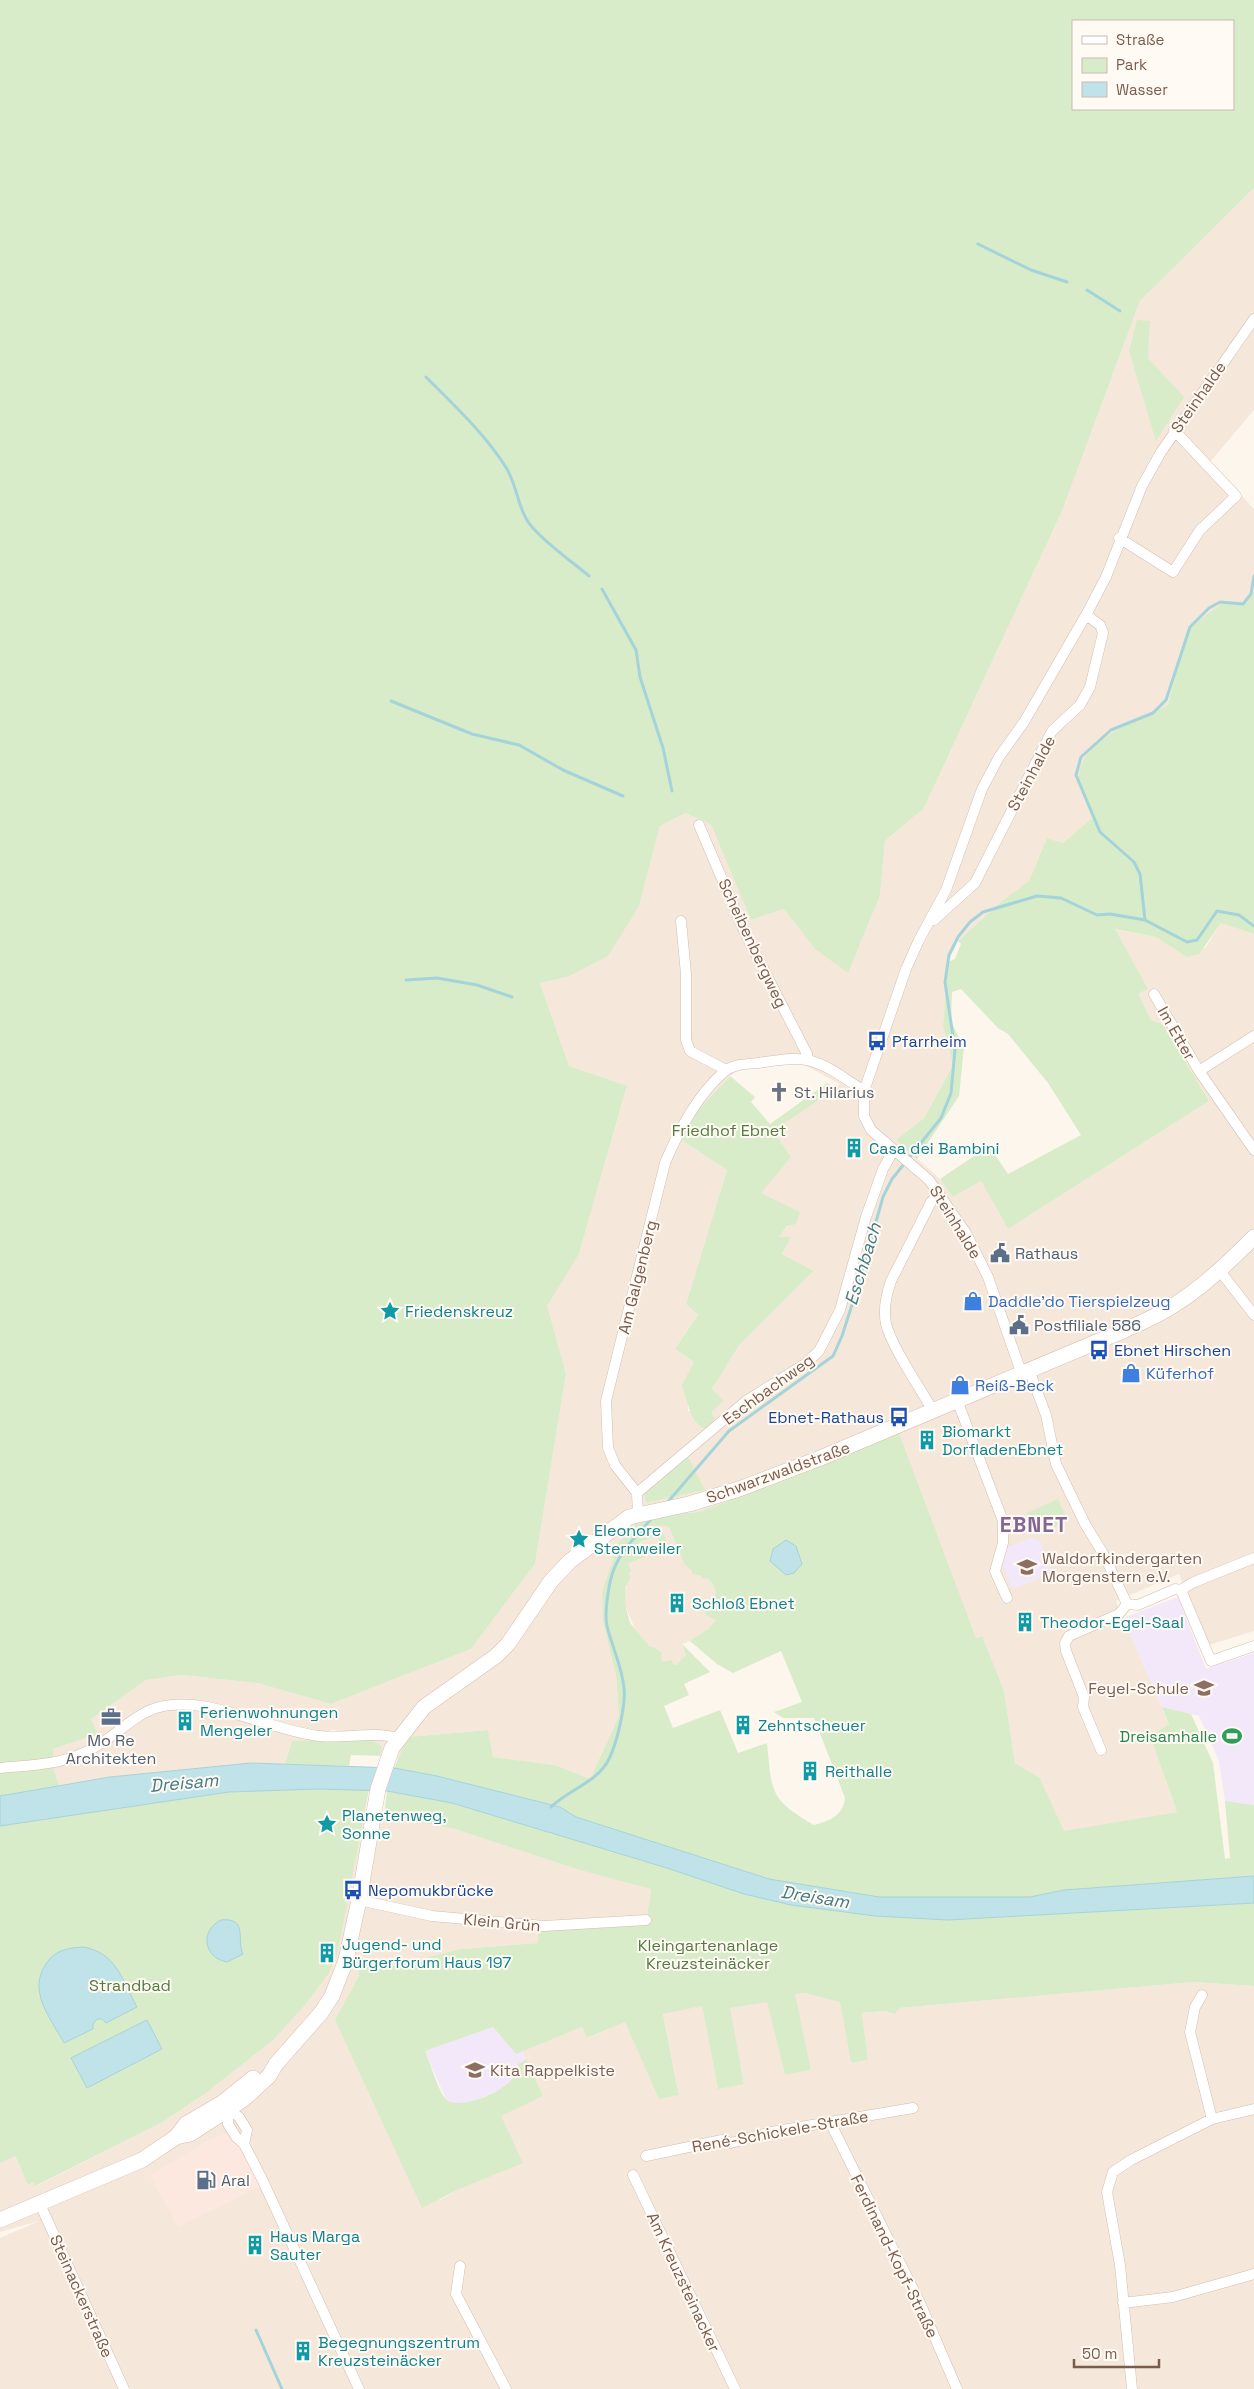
<svg xmlns="http://www.w3.org/2000/svg" width="1254" height="2389" font-family="'Space Grotesk',sans-serif">
	<style>
		.residential { fill: #f5e8da; fill-rule: evenodd }
		.commercial { fill: #fde8e0 }
		.education { fill: #f3e8fa }
		.green { fill: #d8ecc9; fill-rule: evenodd }
		.water { fill: #bfe3e8; stroke: #a5d3da }
		.lines { fill: none; stroke-linecap: round; stroke-linejoin: round }
		.stream { stroke: #a5d3da; stroke-width: 3 }
		.minor-casing { stroke: #d1beb0; stroke-width: 11 }
		.secondary-casing { stroke: #d6c0b0; stroke-width: 16 }
		.minor { stroke: #fff; stroke-width: 10 }
		.secondary { stroke: #fff; stroke-width: 15 }
		.labels { text-anchor: middle; stroke-width: 4; stroke-linejoin: round; paint-order: stroke }
		.street-label { font-size: 16px; fill: #7a5c4d; stroke: #fffaf3 }
		.transit-label { font-size: 16px; fill: #164399; stroke: #fffaf3; text-anchor: start }
		.worship-label { font-size: 16px; fill: #5b616d; stroke: #fffaf3; text-anchor: start }
		.park-label { font-size: 16px; fill: #537a41; stroke: #fffaf3 }
		.culture-label { font-size: 16px; fill: #0d838f; stroke: #fffaf3; text-anchor: start }
		.service-label { font-size: 16px; fill: #4e5e75; stroke: #fffaf3; text-anchor: start }
		.shop-label { font-size: 16px; fill: #366cbe; stroke: #fffaf3; text-anchor: start }
		.education-label { font-size: 16px; fill: #785e54; stroke: #fffaf3; text-anchor: start }
		.leisure-label { font-size: 16px; fill: #27864d; stroke: #fffaf3; text-anchor: end }
		.water-label { font-size: 18px; font-style: italic; fill: #437c86; stroke: #fffaf3 }
		.district-label { font-size: 21px; font-weight: bold; letter-spacing: 1px; fill: #846695; stroke: #fffaf3 }
	</style>
	<rect width="100%" height="100%" fill="#fdf6ec"/>
	<path class="residential" d="M1254 188V410L1210 462 1254 509V591L1243 605 1187 629 1168 705 1098 742 1079 783 1092 818 1063 843 1047 838 1029 881 1003 900 958 941 948 962 943 1026 953 1065 924 1118 896 1140 940 1179 953 1197 981 1181 1008 1229 1209 1101 1163 1024 1151 1020 1138 994 1148 989 1114 929 1156 937 1187 956 1206 947 1221 923 1254 934V1631L1209 1645 1179 1574 1116 1601 1169 1724 1150 1736 1177 1812 1064 1832 1040 1778 1015 1763 1004 1691 981 1636 976 1638 700 1512 672 1514 630 1529 619 1542 603 1621 616 1676 619 1716 590 1779 555 1765 493 1757 488 1730 409 1737 398 1759 380 1756 382 1746 372 1740 331 1729 332 1742 292 1741 285 1764 251 1763 110 1777 60 1787 54 1770 53 1749 98 1734 91 1719 146 1680 182 1675 257 1683 331 1704 471 1649 535 1564 566 1374 546 1306 579 1254 627 1087 569 1066 540 983 567 977 639 906 660 826 686 813 711 825 751 920 784 909 815 949 880 895 885 841 924 808 1062 511 1140 301ZM799 1062 840 1084 773 1131 761 1193 788 1226 778 1237H790L782 1254 814 1271 740 1344 712 1389 711 1412 688 1411V1399L681 1386 694 1362 675 1349 698 1315 686 1304 727 1170 680 1139 695 1113 730 1076 740 1069ZM705 1490 646 1503 644 1494Z
		M660 1526 669 1527 684 1564 699 1576 707 1577 713 1583 717 1594 716 1620 708 1629 690 1641 682 1644 686 1655 676 1665 662 1662 660 1652 650 1648 636 1631 626 1608 625 1589 627 1587 628 1563 643 1540 645 1541 657 1536 667 1545 663 1533 658 1532Z
		M363 1813 419 1820 455 1829 576 1869 651 1888 646 1923 538 1929 539 1943 460 1949 397 1965 381 1966 360 1976 352 1993 440 2200 457 2190 501 2116 542 2096 522 2051 582 2027 588 2038 625 2022 679 2094 663 2013 702 2006 718 2088 744 2083 729 2008 767 2001 785 2075 811 2070 794 1994 805 1993 840 2001 851 2063 868 2060 862 2013 886 2011 895 2013 898 2008 1193 1982 1254 1986V2389H0V2238L39 2221 0 2232V2163L14 2155 28 2184 33 2182 36 2186 161 2123 206 2093 272 2041 338 1951Z"/>
	<path class="commercial" d="M232 2131 263 2185 178 2227 150 2175 209 2140Z"/>
	<path class="education" d="M1031 1538 1040 1541 1052 1573 1012 1589 1001 1561 1006 1548Z
		M1178 1597 1206 1669 1254 1653V1805L1225 1801 1219 1761 1199 1716 1162 1707 1123 1618Z
		M493 2027 516 2054 522 2051 526 2059 519 2063 514 2077 505 2087 465 2105 457 2104 446 2099 425 2051Z"/>
	<path class="green" d="M0 0H1254V188L1140 301 1062 511 924 808 885 841 880 895 848 973 815 949 784 909 751 920 711 825 686 813 660 826 639 906 608 956 567 977 540 983 569 1066 627 1086 579 1254 547 1306 566 1374 535 1564 471 1649 331 1704 257 1683 182 1675 146 1680 91 1719 98 1734 53 1749 54 1770 60 1787 0 1796ZM1073 21H1233V109H1073Z
		M1137 320 1150 321 1148 358 1184 397 1156 441 1129 351Z
		M1254 578V934L1221 923 1199 954 1187 957 1156 937 1115 929 1148 989 1138 994 1151 1020 1163 1024 1209 1101 1008 1229 981 1181 953 1197 940 1179 989 1146 1008 1174 1081 1135 1048 1083 1008 1034 998 1028 961 989 952 992 951 1022 964 1047 959 1096 917 1159 896 1140 924 1118 953 1065 943 1026 948 962 955 959 961 944 958 941 1003 900 1029 881 1047 838 1063 843 1092 818C1088 807 1082 796 1080 785 1070 743 1138 720 1168 705L1187 629 1224 602 1243 605 1254 591Z
		M730 1076 755 1097 751 1102 770 1124 827 1083 835 1089 773 1131 791 1157 761 1193 800 1212 796 1224 787 1226 779 1237H791L782 1254 814 1271 740 1344 712 1389 724 1401 711 1412 715 1419 705 1429C687 1420 690 1401 681 1386L694 1362 675 1349 698 1315 686 1304 727 1170 680 1139 695 1113Z
		M899 1433 976 1638 982 1636 1004 1691 1015 1763 1040 1778 1064 1831 1177 1812 1150 1736 1169 1724 1162 1707 1191 1714 1213 1763 1225 1859 1230 1858 1225 1801 1254 1805V1876L1064 1890 1030 1897H879L769 1879 576 1817 560 1807 437 1776 394 1768 408 1737 488 1730 493 1757 555 1765 590 1779 619 1716 616 1676 603 1621 602 1592 619 1542 636 1524 672 1514 700 1512ZM660 1526 669 1527 684 1564 692 1571V1574L701 1576 703 1579 707 1578C713 1583 715 1587 716 1594L705 1611 706 1615 716 1620 708 1629 690 1641 717 1664 733 1673 781 1651 802 1702 774 1712 783 1718H814L845 1798C843 1816 829 1821 814 1825 769 1799 772 1792 767 1743L738 1753 720 1710 673 1728 664 1706 689 1695 684 1684 710 1672 682 1644 686 1655 676 1665 673 1664 672 1660 662 1662 661 1652 653 1647H650L630 1623 626 1608 625 1589 631 1576 628 1574 631 1571 628 1563 644 1557 642 1549 638 1545 643 1540 644 1541 657 1536 662 1547 668 1545 663 1533 658 1532Z
		M688 1457 705 1490 646 1503 644 1494Z
		M1058 1499 1068 1521 1037 1535 1027 1513Z
		M372 1740 382 1746 380 1756 351 1755 349 1766 285 1764 292 1741Z
		M319 1789 369 1790 338 1951 329 1973 304 2006 272 2041 206 2093 161 2123 35 2186 33 2182 28 2185 15 2156 0 2163V1826L229 1792Z
		M387 1791 452 1803 667 1868 744 1894 791 1905 875 1916 948 1920 1254 1903V1986L1193 1982 899 2008 895 2014 886 2011 862 2013 868 2060 851 2063 840 2002 805 1993 795 1994 811 2070 785 2075 767 2002 730 2008 744 2084 718 2089 702 2006 663 2014 679 2095 659 2099 625 2022 587 2038 582 2027 516 2054 493 2027 425 2051C431 2064 437 2088 445 2098 458 2113 505 2091 514 2077 516 2073 517 2067 519 2063L526 2059 543 2096 501 2116 523 2163 457 2190 422 2208 335 2020 359 1976 358 1962 381 1966 397 1965 460 1949 538 1943V1929L646 1923 651 1889 576 1869 455 1829 384 1815Z"/>
	<path class="water" d="M786 1540 796 1546 802 1564 794 1573 786 1575 770 1561 773 1549Z
		M251 1763 394 1768 437 1776 560 1807 576 1817 769 1879 879 1897H1030L1064 1890 1254 1876V1903L948 1920 875 1916 791 1905 744 1894 667 1868 452 1803 387 1791 319 1789 229 1792 0 1826V1796L110 1777Z
		M221 1920C249 1917 236 1941 243 1954L227 1962C204 1958 199 1931 221 1920Z
		M83 1947C116 1952 123 1981 137 2007L106 2023 102 2019H97L93 2024V2029L64 2043C51 2019 27 1991 46 1964 55 1950 68 1948 83 1947Z
		M147 2020 162 2049 87 2088 71 2058Z"/>
	<g class="lines">
		<path class="stream" d="M978 244 1031 270 1067 282
			M1087 290 1120 311
			M426 377C455 406 485 434 507 469 518 488 518 512 533 528 549 546 570 560 589 576
			M602 589 636 650 640 677 663 748 672 791
			M391 701 472 734 519 745 563 770 623 796
			M1145 920 1140 874 1134 862 1100 832 1076 775 1081 757 1111 730 1153 713 1166 700 1190 627 1209 608 1220 602 1243 604 1251 594 1254 576
			M406 980 437 978 477 985 512 997
			M666 1504 729 1431 833 1356 842 1336 857 1289 883 1197 892 1179 941 1118 951 1093 955 1050 945 982 949 955 958 937 970 922 983 912 1037 896 1061 898 1097 915 1110 914 1145 920 1187 942 1197 940 1217 911 1239 915 1254 926
			M551 1807C569 1789 597 1783 609 1759 617 1743 626 1705 624 1688 622 1666 612 1647 607 1626 604 1613 609 1581 614 1569 622 1549 639 1533 653 1517
			M256 2330 282 2389"/>
		<defs>
			<path id="minor" d="M1119 538 1173 572 1200 530 1236 496 1174 430
				M699 825 745 933 807 1054 808 1060
				M934 920 975 883 1052 731 1080 705 1090 687 1103 633 1100 625 1086 615
				M681 921 686 974V1040L690 1051 726 1070
				M1154 994 1199 1071 1254 1150
				M1199 1071 1254 1036
				M1220 1271 1254 1315
				M1029 1370 1046 1415 1056 1464 1085 1524 1104 1555 1127 1604
				M1021 1372 988 1277 966 1233 929 1180 871 1130 864 1116V1091L906 969 919 940 946 890 982 789 999 757 1024 722 1086 615 1106 577 1142 486 1161 452 1254 319
				M957 1400 1003 1521V1543L995 1571 1007 1598
				M933 1411C920 1388 892 1347 886 1324 883 1309 886 1295 891 1281L931 1202 939 1193
				M637 1493 615 1465 608 1448 606 1401 665 1163C679 1130 697 1095 725 1071 734 1064 747 1064 758 1063 773 1061 792 1057 807 1060 827 1064 847 1080 864 1091
				M638 1514 637 1493 746 1401 805 1364 819 1351 840 1310 866 1217 883 1169 893 1151
				M1181 1590 1211 1661 1254 1646
				M1181 1590 1192 1583 1254 1558
				M1127 1604 1138 1605 1175 1589 1181 1590
				M1101 1750 1083 1707 1084 1697 1066 1651 1065 1643 1069 1636 1119 1614 1127 1604
				M0 1768C33 1765 66 1765 95 1747 115 1736 134 1715 156 1708 205 1693 268 1730 319 1736 345 1739 372 1731 398 1738
				M359 1900 432 1916 544 1926 646 1920
				M1202 1995 1195 2007 1190 2032 1212 2119
				M225 2107 239 2117 247 2130 244 2144
				M228 2111V2124L236 2137 244 2144 262 2179 359 2389
				M831 2124 920 2303 957 2389
				M646 2156 722 2140 731 2143 771 2132 913 2108
				M633 2175 735 2389
				M40 2204 124 2389
				M460 2266 456 2294 506 2389
				M1123 2303 1173 2297 1254 2274
				M1132 2389 1120 2265 1107 2192 1113 2172 1131 2160 1212 2119 1254 2109"/>
			<path id="secondary" d="M176 2137 190 2134 244 2099 269 2076 276 2064 321 2013 332 1996 346 1960 359 1900 378 1789 392 1748 424 1707 496 1656 508 1644 551 1581 570 1561 629 1517 689 1504 739 1489 818 1459 1125 1330C1140 1323 1157 1316 1171 1307 1202 1288 1228 1263 1254 1237
				M0 2220 142 2160 176 2137 186 2124 222 2103 253 2078"/>
		</defs>
		<use href="#minor" class="minor-casing"/>
		<use href="#secondary" class="secondary-casing"/>
		<use href="#minor" class="minor"/>
		<use href="#secondary" class="secondary"/>
	</g>
	<defs>
		<symbol id="bus-bare" viewBox="-9 -9 18 18"><path d="M-5-6H5V4H4V6H2V4H-2V6H-4V4H-5ZM-3.5-4V0h7V-4ZM-3.5 1.2v1.5H-2V1.2ZM2 1.2v1.5H3.5V1.2Z" fill="#1a4fb4" stroke="#fffaf3" stroke-width="2.5" paint-order="stroke"/></symbol>
		<symbol id="church-bare" viewBox="-9 -9 18 18"><path d="M-1.2-6h2.4v3.5h3.3v2.4h-3.3V6h-2.4V-.1h-3.3v-2.4h3.3Z" fill="#6b7280" stroke="#fffaf3" stroke-width="2.5" paint-order="stroke"/></symbol>
		<symbol id="building-bare" viewBox="-9 -9 18 18"><path d="M-4-6H4V6H1V3H-1V6H-4ZM-2.5-4.3h1.7v1.8h-1.7ZM.8-4.3h1.7v1.8H.8ZM-2.5-1h1.7V.8h-1.7ZM.8-1h1.7V.8H.8Z" fill="#0f9aa8" stroke="#fffaf3" stroke-width="2.5" paint-order="stroke"/></symbol>
		<symbol id="civic-bare" viewBox="-9 -9 18 18"><path d="M-.6-6.5H3V-4.5H.6V-3L4-1V1h2V6H-6V1h2V-1L-.6-3ZM-1.2 2.5V6h2.4V2.5Z" fill="#5c6f8a" stroke="#fffaf3" stroke-width="2.5" paint-order="stroke"/></symbol>
		<symbol id="shop-bare" viewBox="-9 -9 18 18"><path d="M-5-2.5h2.3a2.7 3.5 0 0 1 5.4 0H5L5.5 6h-11ZM-1.5-2.5h3a1.5 2.3 0 0 0-3 0Z" fill="#3f7fe0" stroke="#fffaf3" stroke-width="2.5" paint-order="stroke"/></symbol>
		<symbol id="sight-bare" viewBox="-9 -9 18 18"><path d="M0-6L1.8-2.2L6-1.7L2.9 1.2L3.7 5.4L0 3.3L-3.7 5.4L-2.9 1.2L-6-1.7L-1.8-2.2Z" fill="#0f9aa8" stroke="#fffaf3" stroke-width="2.5" paint-order="stroke"/></symbol>
		<symbol id="school-bare" viewBox="-9 -9 18 18"><path d="M0-5L7-2L0 1L-7-2ZM-4 1L0 2.5L4 1V4Q0 6-4 4Z" fill="#8d6e63" stroke="#fffaf3" stroke-width="2.5" paint-order="stroke"/></symbol>
		<symbol id="office-bare" viewBox="-9 -9 18 18"><path d="M-6-3h4V-5.5h4V-3h4V5H-6ZM-1-4.5V-3h2v-1.5ZM-6 0V1H6V0Z" fill="#5c6f8a" stroke="#fffaf3" stroke-width="2.5" paint-order="stroke"/></symbol>
		<symbol id="stadium-bare" viewBox="-9 -9 18 18"><path d="M0-5a6.5 5 0 1 0 0 10a6.5 5 0 1 0 0-10ZM-3.5-1.8h7v3.6h-7Z" fill="#2e9e5b" stroke="#fffaf3" stroke-width="2.5" paint-order="stroke"/></symbol>
		<symbol id="fuel-bare" viewBox="-9 -9 18 18"><path d="M-5.5-6h7V0h2V4h1.3V-2.5L3-4.5l.8-.8L6-3V5H2.5V1h-1V6h-7ZM-4.2-4.7v3.2H.2V-4.7Z" fill="#5c6f8a" stroke="#fffaf3" stroke-width="2.5" paint-order="stroke"/></symbol>
	</defs>
	<g fill-rule="evenodd">
		<use href="#bus-bare" x="863" y="1027" width="28" height="28"/>
		<use href="#church-bare" x="765" y="1078" width="28" height="28"/>
		<use href="#building-bare" x="840" y="1134" width="28" height="28"/>
		<use href="#civic-bare" x="986" y="1239" width="28" height="28"/>
		<use href="#shop-bare" x="959" y="1287" width="28" height="28"/>
		<use href="#sight-bare" x="376" y="1297" width="28" height="28"/>
		<use href="#civic-bare" x="1005" y="1311" width="28" height="28"/>
		<use href="#bus-bare" x="1085" y="1336" width="28" height="28"/>
		<use href="#shop-bare" x="1117" y="1359" width="28" height="28"/>
		<use href="#shop-bare" x="946" y="1371" width="28" height="28"/>
		<use href="#bus-bare" x="885" y="1403" width="28" height="28"/>
		<use href="#building-bare" x="913" y="1426" width="28" height="28"/>
		<use href="#sight-bare" x="565" y="1525" width="28" height="28"/>
		<use href="#school-bare" x="1013" y="1553" width="28" height="28"/>
		<use href="#building-bare" x="663" y="1589" width="28" height="28"/>
		<use href="#building-bare" x="1011" y="1608" width="28" height="28"/>
		<use href="#school-bare" x="1190" y="1674" width="28" height="28"/>
		<use href="#office-bare" x="97" y="1703" width="28" height="28"/>
		<use href="#building-bare" x="171" y="1707" width="28" height="28"/>
		<use href="#building-bare" x="729" y="1711" width="28" height="28"/>
		<use href="#stadium-bare" x="1218" y="1722" width="28" height="28"/>
		<use href="#building-bare" x="796" y="1757" width="28" height="28"/>
		<use href="#sight-bare" x="313" y="1810" width="28" height="28"/>
		<use href="#bus-bare" x="339" y="1876" width="28" height="28"/>
		<use href="#building-bare" x="313" y="1939" width="28" height="28"/>
		<use href="#school-bare" x="461" y="2056" width="28" height="28"/>
		<use href="#fuel-bare" x="192" y="2166" width="28" height="28"/>
		<use href="#building-bare" x="241" y="2231" width="28" height="28"/>
		<use href="#building-bare" x="289" y="2337" width="28" height="28"/>
	</g>
	<g class="labels">
		<g class="street-label">
			<text transform="translate(1198 397) rotate(-55)" y="6">Steinhalde</text>
			<text transform="translate(1031 773) rotate(-62)" y="6">Steinhalde</text>
			<text transform="translate(753 943) rotate(65)" y="6">Scheibenbergweg</text>
			<text transform="translate(1177 1033) rotate(60)" y="6">Im Etter</text>
			<text transform="translate(956 1222) rotate(58)" y="6">Steinhalde</text>
			<text transform="translate(637 1277) rotate(-76)" y="6">Am Galgenberg</text>
			<text transform="translate(768 1389) rotate(-36)" y="6">Eschbachweg</text>
			<text transform="translate(778 1472) rotate(-20)" y="6">Schwarzwaldstraße</text>
			<text transform="translate(502 1922) rotate(5)" y="6">Klein Grün</text>
			<text transform="translate(780 2131) rotate(-10)" y="6">René-Schickele-Straße</text>
			<text transform="translate(895 2256) rotate(64)" y="6">Ferdinand-Kopf-Straße</text>
			<text transform="translate(684 2282) rotate(65)" y="6">Am Kreuzsteinacker</text>
			<text transform="translate(82 2296) rotate(66)" y="6">Steinackerstraße</text>
		</g>
		<g class="transit-label">
			<text x="892" y="1047">Pfarrheim</text>
			<text x="1114" y="1356">Ebnet Hirschen</text>
			<text x="884" y="1423" text-anchor="end">Ebnet-Rathaus</text>
			<text x="368" y="1896">Nepomukbrücke</text>
		</g>
		<g class="worship-label">
			<text x="794" y="1098">St. Hilarius</text>
		</g>
		<g class="park-label">
			<text x="729" y="1136">Friedhof Ebnet</text>
			<text x="708" y="1951">Kleingartenanlage<tspan x="708" dy="18">Kreuzsteinäcker</tspan></text>
			<text x="130" y="1991">Strandbad</text>
		</g>
		<g class="culture-label">
			<text x="869" y="1154">Casa dei Bambini</text>
			<text x="405" y="1317">Friedenskreuz</text>
			<text x="942" y="1437">Biomarkt<tspan x="942" dy="18">DorfladenEbnet</tspan></text>
			<text x="594" y="1536">Eleonore<tspan x="594" dy="18">Sternweiler</tspan></text>
			<text x="692" y="1609">Schloß Ebnet</text>
			<text x="1040" y="1628">Theodor-Egel-Saal</text>
			<text x="200" y="1718">Ferienwohnungen<tspan x="200" dy="18">Mengeler</tspan></text>
			<text x="758" y="1731">Zehntscheuer</text>
			<text x="825" y="1777">Reithalle</text>
			<text x="342" y="1821">Planetenweg,<tspan x="342" dy="18">Sonne</tspan></text>
			<text x="342" y="1950">Jugend- und<tspan x="342" dy="18">Bürgerforum Haus 197</tspan></text>
			<text x="270" y="2242">Haus Marga<tspan x="270" dy="18">Sauter</tspan></text>
			<text x="318" y="2348">Begegnungszentrum<tspan x="318" dy="18">Kreuzsteinäcker</tspan></text>
		</g>
		<g class="service-label">
			<text x="1015" y="1259">Rathaus</text>
			<text x="1034" y="1331">Postfiliale 586</text>
			<text x="111" y="1746" text-anchor="middle">Mo Re<tspan x="111" dy="18">Architekten</tspan></text>
			<text x="221" y="2186">Aral</text>
		</g>
		<g class="shop-label">
			<text x="988" y="1307">Daddle'do Tierspielzeug</text>
			<text x="1146" y="1379">Küferhof</text>
			<text x="975" y="1391">Reiß-Beck</text>
		</g>
		<g class="education-label">
			<text x="1042" y="1564">Waldorfkindergarten<tspan x="1042" dy="18">Morgenstern e.V.</tspan></text>
			<text x="1189" y="1694" text-anchor="end">Feyel-Schule</text>
			<text x="490" y="2076">Kita Rappelkiste</text>
		</g>
		<g class="leisure-label">
			<text x="1217" y="1742">Dreisamhalle</text>
		</g>
		<g class="water-label">
			<text transform="translate(863 1264) rotate(-73)" y="6">Eschbach</text>
			<text transform="translate(184 1783) rotate(-5)" y="6">Dreisam</text>
			<text transform="translate(815 1897) rotate(9)" y="6">Dreisam</text>
		</g>
		<g class="district-label">
			<text x="1034" y="1532">EBNET</text>
		</g>
	</g>
	<rect x="1072" y="20" width="162" height="90" fill="#fffaf3" stroke="#cabbb1"/>
	<rect x="1082" y="36" width="25" height="8" fill="#ffffff" stroke="#cabbb1"/>
	<text x="1116" y="45" font-size="15" fill="#7a5c4d">Straße</text>
	<rect x="1082" y="58" width="25" height="15" fill="#d8ecc9" stroke="#cabbb1"/>
	<text x="1116" y="70" font-size="15" fill="#7a5c4d">Park</text>
	<rect x="1082" y="82" width="25" height="15" fill="#bfe3e8" stroke="#cabbb1"/>
	<text x="1116" y="95" font-size="15" fill="#7a5c4d">Wasser</text>
	<path d="M1074 2359v8h85v-8" fill="none" stroke="#7a5c4d" stroke-width="2.5"/>
	<text x="1082" y="2359" font-size="15" fill="#7a5c4d" stroke="#fffaf3" stroke-width="4" paint-order="stroke">50 m</text>
</svg>
